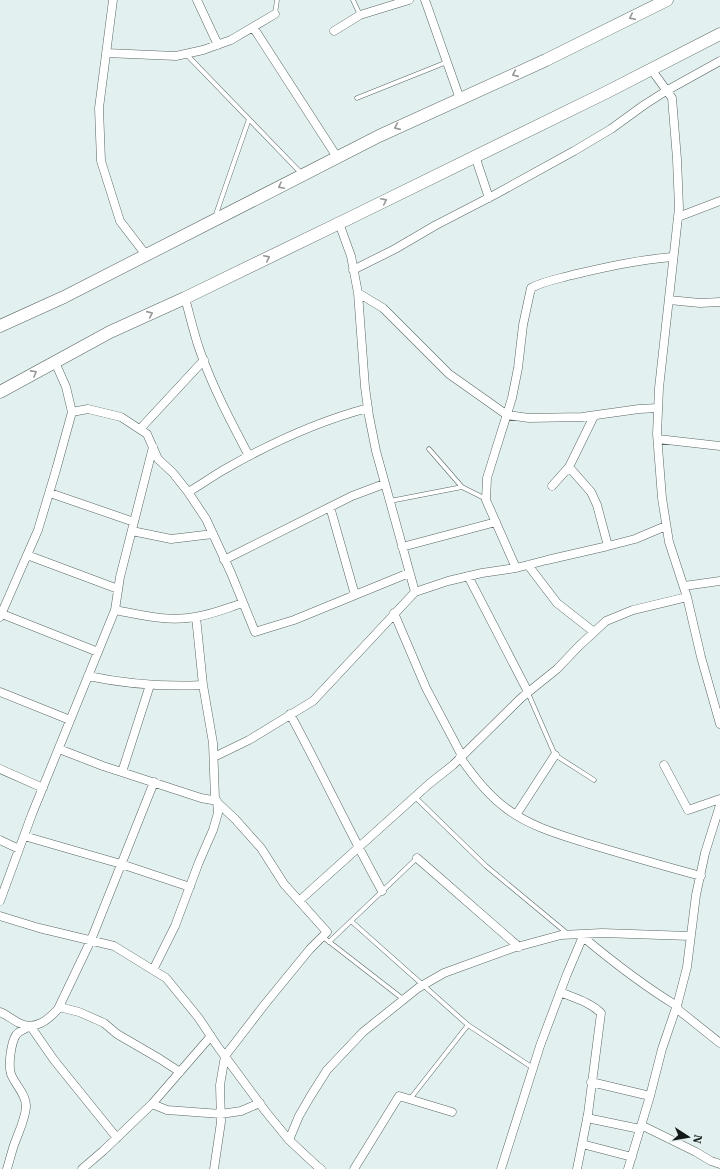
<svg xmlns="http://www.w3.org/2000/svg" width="720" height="1169" font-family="'IBM Plex Serif',serif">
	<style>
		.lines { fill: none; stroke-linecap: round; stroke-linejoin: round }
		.lane-casing { stroke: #596664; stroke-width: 5 }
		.street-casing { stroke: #596664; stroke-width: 9 }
		.secondary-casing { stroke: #596664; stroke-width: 13 }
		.lane { stroke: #fff; stroke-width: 4 }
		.street { stroke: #fff; stroke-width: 8 }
		.secondary { stroke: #fff; stroke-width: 12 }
		.oneway { stroke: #959897 }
	</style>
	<rect width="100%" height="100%" fill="#e2f1ef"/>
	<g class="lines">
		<defs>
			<path id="lane" d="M353 0 360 15
				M275 14 277 0
				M186 54 302 174
				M357 98 447 62
				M215 217 249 119
				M429 449 462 487 486 499
				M390 501 462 487
				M528 693 555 755 594 780
				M415 797 486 866 568 934
				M351 921 468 1025 533 1068
				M323 937 403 999
				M329 942 417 858
				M410 1099 468 1025"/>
			<path id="street" d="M113 0 99 108 101 161 120 221 146 255
				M197 0 218 45
				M425 0 460 99
				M253 27 337 157
				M334 31 360 15 409 0
				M106 53 176 56 203 50 231 40 275 14
				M651 69 672 98 677 159 679 208 659 388 657 434 662 498 669 542 687 597 701 657 720 724
				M475 156 489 198
				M678 217 720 201
				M339 223 351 256 358 293 365 387 369 416 376 451 415 592
				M353 270 395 249 436 225 496 194 574 151 611 129 644 105 666 91 720 61
				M358 293 383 308 449 374 507 415 529 418 582 417 639 409 658 408
				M185 298C190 316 194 334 200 351 213 388 231 422 249 456
				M669 300 700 303 720 302
				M72 412 88 409 121 417 147 434 158 459 173 473 188 492 206 519 231 573 255 632 294 620 409 573
				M140 429 204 360
				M658 439 720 446
				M569 467 591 492 597 505 608 546
				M552 486 569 467 594 416
				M188 492C201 485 214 475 227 468 271 443 319 421 368 408
				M50 493 134 522
				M330 507 355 595
				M132 531 171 539 213 534
				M402 547 496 522
				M27 555 118 589
				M224 560 352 496 384 484
				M528 565 557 603 594 632
				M516 568 486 500 487 478 512 398 518 368 523 325 531 288C544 281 558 279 572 275 606 267 637 260 672 257
				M468 576 528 692
				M684 586 720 581
				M115 610C141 615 168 622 195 617 211 615 227 608 243 603
				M394 613 426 688 462 756
				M2 614 98 652
				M0 617 38 530 56 470 72 412 66 387 55 362
				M88 676C126 684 164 687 203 685
				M0 692 70 720
				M290 714C322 773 350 833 382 891
				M59 749 103 766 201 798 212 800 215 799 213 743 203 685 196 617
				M214 757 249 740 313 701 415 592 448 581 482 573 516 568 547 560 608 546 635 539 666 526
				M460 757C473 776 489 796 507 809 531 827 561 835 589 844 626 855 663 866 701 876
				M664 765 688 810 720 799
				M0 769 43 788
				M122 772 150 685
				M516 815 555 755
				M24 836 121 864 190 887
				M0 840 19 849
				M417 858 519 947
				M0 901 32 814 115 610 120 577 153 447
				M299 901 429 784 453 765 521 698 557 669 579 646 606 621 633 610 687 597
				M0 916 39 928 114 946 166 978 198 1017 218 1047 266 1112 289 1140 317 1166 321 1169
				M583 937C613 962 644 986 677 1006
				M153 970 175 926 199 862 213 830 218 813 217 801
				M560 992C574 998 590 1002 601 1013L588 1114 577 1169
				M59 1007 79 1012 104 1023 117 1034 160 1059 180 1072
				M676 1008 720 1043
				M0 1012C7 1015 13 1020 19 1023 35 1031 48 1020 58 1009L91 940 154 782
				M31 1027 54 1060 117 1138
				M591 1082 650 1096
				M152 1104 167 1110 221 1114 241 1111 260 1103
				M587 1118 640 1129
				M641 1125 696 1152 711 1161 720 1164
				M289 1140 299 1116 310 1097 327 1070 363 1032 418 988 444 973 513 948 561 935 602 933 690 936
				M582 1144 632 1157
				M7 1169C9 1162 11 1155 13 1148 17 1135 25 1121 26 1107 27 1095 15 1085 11 1074 8 1065 11 1043 16 1035 20 1030 26 1028 32 1026
				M82 1169 103 1151 152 1104 211 1036
				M214 1169 221 1122 220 1085 225 1056 265 1004 310 949 327 932 284 884 261 848 235 819 218 803
				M354 1169 399 1096 452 1112
				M501 1169 540 1046 567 974 584 934
				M628 1169 650 1096 662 1049 678 1002 687 967 696 895 705 853 720 805"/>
			<path id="secondary" d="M0 326 64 297 379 136 546 60 667 0
				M0 392 110 332 185 298 356 215 607 92 720 34"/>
		</defs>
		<use href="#lane" class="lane-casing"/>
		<use href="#street" class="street-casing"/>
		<use href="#secondary" class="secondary-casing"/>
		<use href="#lane" class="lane"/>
		<use href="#street" class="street"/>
		<use href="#secondary" class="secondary"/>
	</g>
	<defs><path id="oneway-chevron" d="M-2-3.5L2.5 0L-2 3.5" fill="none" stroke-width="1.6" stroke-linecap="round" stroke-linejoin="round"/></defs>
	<g class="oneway">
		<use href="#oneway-chevron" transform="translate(632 17) rotate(154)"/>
		<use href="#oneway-chevron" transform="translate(515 74) rotate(156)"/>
		<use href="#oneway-chevron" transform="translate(397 127) rotate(156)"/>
		<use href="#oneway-chevron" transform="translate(281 186) rotate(153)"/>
		<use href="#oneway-chevron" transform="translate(384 201) rotate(-26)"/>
		<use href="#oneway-chevron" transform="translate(267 258) rotate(-26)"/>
		<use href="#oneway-chevron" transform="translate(150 314) rotate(-24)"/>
		<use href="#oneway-chevron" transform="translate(34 373) rotate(-29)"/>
	</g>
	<g transform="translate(688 1137) rotate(102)" stroke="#e2f1ef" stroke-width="3" paint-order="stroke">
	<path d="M0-3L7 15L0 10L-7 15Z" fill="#131918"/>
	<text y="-6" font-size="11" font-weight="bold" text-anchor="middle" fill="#131918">N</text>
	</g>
</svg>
